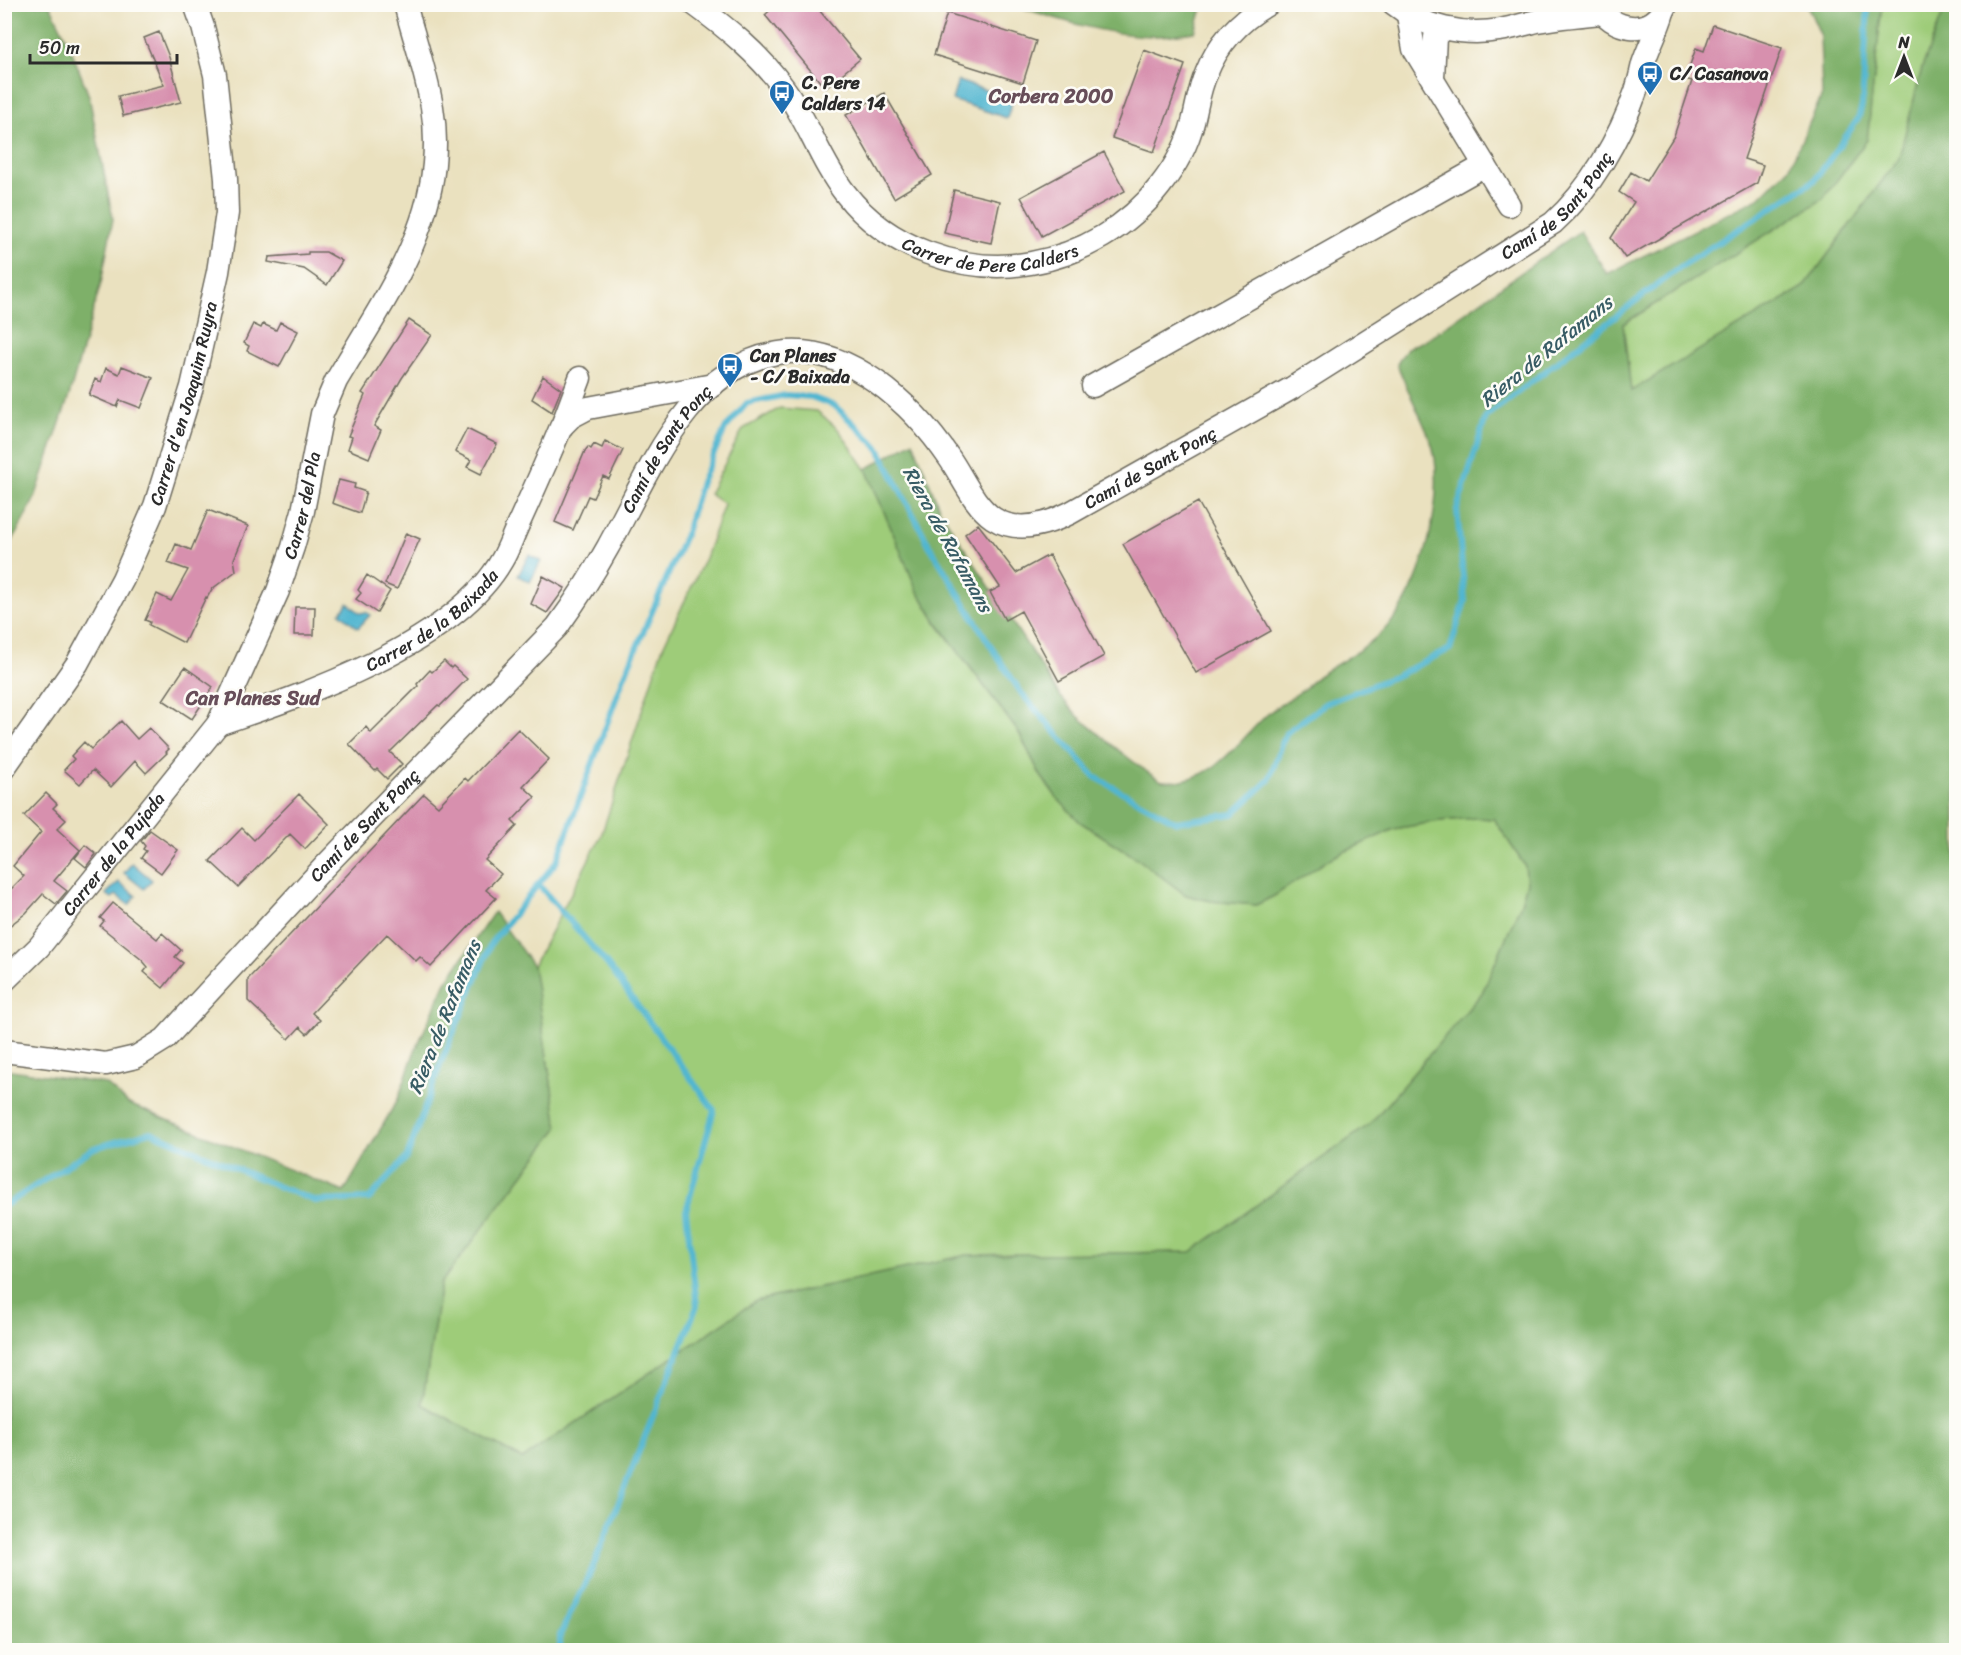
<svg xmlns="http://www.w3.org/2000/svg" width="1961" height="1655" font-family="Sriracha,sans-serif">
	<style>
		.green { fill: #9ecc79; stroke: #647c52; stroke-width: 1.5 }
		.forest { fill: #7eb069; stroke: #546e4a; stroke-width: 1.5 }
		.water { fill: #51b6d0; stroke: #3e707e; stroke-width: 1.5 }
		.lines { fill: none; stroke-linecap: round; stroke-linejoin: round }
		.stream { stroke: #51b6d0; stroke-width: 6 }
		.building { fill: #d790ae }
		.minor-casing { stroke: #6e6b5f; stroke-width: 25 }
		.minor { stroke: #fff; stroke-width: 22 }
		.labels { text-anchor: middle; stroke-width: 5; stroke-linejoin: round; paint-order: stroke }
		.poi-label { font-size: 18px; font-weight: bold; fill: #2b2b2b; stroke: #fdfcf7; text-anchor: start }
		.street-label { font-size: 18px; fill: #2b2b2b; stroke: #fdfcf7 }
		.neighbourhood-label { font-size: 20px; font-weight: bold; fill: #674e59; stroke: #fdfcf7 }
		.water-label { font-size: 20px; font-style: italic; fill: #385c65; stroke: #fdfcf7 }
	</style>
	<rect width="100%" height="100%" fill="#fdfcf7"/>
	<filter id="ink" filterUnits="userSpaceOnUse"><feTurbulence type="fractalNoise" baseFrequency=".0167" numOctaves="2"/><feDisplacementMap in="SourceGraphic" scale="12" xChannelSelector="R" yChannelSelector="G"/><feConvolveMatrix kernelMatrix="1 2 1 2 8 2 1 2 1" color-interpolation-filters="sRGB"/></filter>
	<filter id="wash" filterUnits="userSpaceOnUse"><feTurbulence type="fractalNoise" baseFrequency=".008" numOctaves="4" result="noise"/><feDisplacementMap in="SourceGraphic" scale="24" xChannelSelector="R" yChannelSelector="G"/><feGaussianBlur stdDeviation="1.35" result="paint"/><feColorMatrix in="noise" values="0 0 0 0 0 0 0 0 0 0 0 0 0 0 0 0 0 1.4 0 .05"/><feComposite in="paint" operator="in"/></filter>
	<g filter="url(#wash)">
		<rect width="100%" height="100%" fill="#eae1bf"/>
		<path class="green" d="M1882 5H1946L1922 68 1899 158 1804 287 1631 392 1623 324 1822 199 1867 140Z
			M780 408 817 411 839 430 866 469 917 590 936 622 1019 733 1041 776 1058 799 1080 822 1138 859 1186 895 1211 901 1256 905 1274 896 1331 858 1394 829 1439 821 1476 818 1494 819 1525 866 1527 883 1520 906 1482 993 1370 1124 1191 1252 967 1255 756 1301 522 1459 422 1405 441 1283 558 1128 533 966 601 836 662 649 705 558 724 504 709 494 743 429Z"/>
		<path class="forest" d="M5 4 50 5 69 44 89 96 113 219 101 283 69 396 35 498 5 555Z
			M1013 5H1203L1195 32C1183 33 1170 36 1158 36 1112 37 1056 19 1013 5Z
			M1807 5H1882L1867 140 1823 199 1623 324 1631 391 1804 287 1899 158 1922 68 1946 5H1956V1650H5V1069L106 1084 129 1104 344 1192 398 1099 414 1053 446 982 494 912 533 966 558 1128 441 1283 422 1404 522 1459 756 1301 967 1255 1191 1252 1370 1124 1482 993 1520 906 1527 883 1525 866 1494 819 1476 818 1439 821 1394 829 1331 858 1274 896 1256 905 1211 901 1186 895 1138 859 1080 822 1058 799 1041 776 1019 733 936 621 917 590 866 469 913 441 940 510 1060 696C1066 702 1071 710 1078 716 1089 726 1154 781 1164 781 1216 784 1236 742 1270 712 1281 704 1293 697 1304 689 1310 684 1314 678 1321 674 1342 661 1366 648 1384 630 1423 594 1449 488 1430 439 1420 414 1407 390 1397 364L1407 348 1426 340 1580 231 1607 274 1759 198 1789 168 1822 95 1820 34Z"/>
		<path class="water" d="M958 81 1013 99 1007 118 952 100Z
			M529 555 541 561 530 582 518 576Z
			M348 603 360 613 366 612 370 615 358 628 340 613Z
			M132 863 152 880 144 889 124 873Z
			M119 882 136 896 129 905 116 895 112 898 106 894Z"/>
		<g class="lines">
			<path class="stream" d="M538 884 607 964 714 1110 686 1211 697 1306 592 1569 560 1635V1650
				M4 1206 94 1148 151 1132 277 1186 315 1201 369 1199 407 1157 442 1060 491 943 557 861 624 677 686 533 701 482 725 429 747 403 786 395 811 397 835 406 878 447 929 545 995 653 1022 694 1095 777 1176 822 1233 814 1269 780 1286 733 1326 703 1396 676 1450 649 1465 601 1457 509 1486 417 1680 267 1815 180 1858 119 1862 106 1868 4"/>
		</g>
		<g id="blocks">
			<path class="building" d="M777 4H814L860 59 825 88 765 15Z
				M947 13 1036 41 1023 83 934 55Z
				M1713 25 1782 48 1744 159 1763 165 1757 183 1625 258 1611 238 1634 202 1619 192 1631 172 1646 181 1674 136 1692 81 1685 79 1696 48 1704 51Z
				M159 32 169 57 181 102 123 116 118 96 164 85 144 38Z
				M1144 50 1185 65 1154 152 1112 138Z
				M884 93 932 175 894 198 846 115Z
				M1104 152 1125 191 1042 236 1021 197Z
				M954 190 1000 201 991 243 944 233Z
				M308 252H326L342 261 327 285 304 269 268 262 269 257 308 254Z
				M409 320 432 335 402 378 374 426 381 430 369 458 348 449 352 437 348 436 365 395 362 393Z
				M280 322 298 331 279 367 247 351 249 346 244 343 253 324 261 328 263 324 276 330Z
				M122 366 153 378 141 408 120 400 117 407 89 395 95 379 101 382 106 368 119 374Z
				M543 376 561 389 552 412 532 399Z
				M467 429 497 444 481 474 467 467 471 460 455 452Z
				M605 441 623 450 609 479 603 476 593 498 588 496 573 530 555 522 585 451 588 447 591 449 594 444 602 448Z
				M339 480 355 484 354 488 366 492 360 513 332 503Z
				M1198 502 1271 631 1196 673 1123 544Z
				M208 510 248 526 234 559 236 571 212 589 207 598 206 597 184 643 149 625 150 622 145 620 157 594 171 601 188 570 168 563 176 544 191 550Z
				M978 524 1016 573 1049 555 1104 656 1059 681 1021 611 1005 620 990 592 1000 587 965 534Z
				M406 533 420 539 397 589 385 584Z
				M367 575 390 591 377 613 356 599 361 593 358 590Z
				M543 576 565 588 547 613 531 604Z
				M295 607H315L314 635H294Z
				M444 661 451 668 453 666 467 679 440 706 438 705 390 752 402 764 387 779 377 769 375 771 349 744 366 727 371 733 418 686 417 684 430 670 432 672Z
				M185 667 213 687 192 719 163 700Z
				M121 721 137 739 149 728 169 749 166 752 167 753 146 773 135 761 111 787 93 770 80 784 64 770 74 759 71 756 84 742 91 749Z
				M518 729 549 759 523 786 535 797 512 821 517 826 485 860 501 874 486 890 496 898 431 967 420 957 416 961 387 934 312 1013 320 1020 307 1034 300 1027 289 1039 248 1001V979L424 794 438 806 465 778 468 781Z
				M46 793 57 804 53 808 66 820 57 829 80 850 54 881 67 891 56 904 43 894 26 913 4 930V896L24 876 13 866 41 832 24 816Z
				M299 794 329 824 305 849 290 834 238 887 210 861 242 828 254 840Z
				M150 830 178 850 161 873 141 858 146 851 143 849 145 846 141 841Z
				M85 845 96 854 86 867 75 858Z
				M113 903 157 939 162 933 181 950 175 957 183 963 163 988 144 972 148 967 142 960 100 926 104 921 100 918Z"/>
		</g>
	</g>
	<g filter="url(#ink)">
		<use href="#blocks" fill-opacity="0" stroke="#6e6b5f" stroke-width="1.5"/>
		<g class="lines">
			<defs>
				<g id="minor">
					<path id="s1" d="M694 4C727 28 759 54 783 87 808 120 820 161 845 193 887 248 963 275 1031 263 1082 254 1128 227 1160 186 1175 167 1187 146 1193 122 1197 107 1199 89 1206 74 1218 43 1239 21 1268 4"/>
					<path d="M1394 4C1424 28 1463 36 1500 30 1513 28 1524 24 1537 21 1558 17 1580 15 1601 13"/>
					<path d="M1597 4C1611 31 1650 37 1665 8"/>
					<path d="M1408 15 1414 49 1509 205"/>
					<path d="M1433 78 1435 37 1443 29"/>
					<path d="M1093 386 1485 165"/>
					<path d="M562 426 580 378"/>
					<path id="s2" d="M218 724C305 695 454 644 502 560 508 550 512 538 517 527 532 494 547 461 561 427L571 417 588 408 713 385"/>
					<path id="s3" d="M4 768 77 664 123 579 155 506 192 387 218 272 227 213 226 179 215 75 203 27 195 4"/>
					<path id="s4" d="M4 981 39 947 218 724 278 591 293 547 303 511 322 414 336 381C386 296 450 212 432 107 426 72 414 38 405 4"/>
					<path id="s5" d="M4 1051 106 1064 136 1057 165 1039 325 866 557 627C576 601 593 574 608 547 647 477 688 367 778 353 848 342 914 406 950 459 963 478 974 505 993 518 1017 534 1046 525 1070 513L1292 388 1553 223C1590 190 1620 138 1636 91 1639 82 1641 73 1643 64 1649 46 1658 30 1663 12"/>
				</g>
			</defs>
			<use href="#minor" class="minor-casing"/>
			<use href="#minor" class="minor"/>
		</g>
	</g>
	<defs>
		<symbol id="bus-pin" viewBox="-11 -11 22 30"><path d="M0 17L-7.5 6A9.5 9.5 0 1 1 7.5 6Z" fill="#1f6fb2" stroke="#fdfcf7"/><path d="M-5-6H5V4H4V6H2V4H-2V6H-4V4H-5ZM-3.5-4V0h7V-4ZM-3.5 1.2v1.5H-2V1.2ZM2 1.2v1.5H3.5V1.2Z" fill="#fff"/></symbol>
	</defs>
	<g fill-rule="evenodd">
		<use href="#bus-pin" x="1635" y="59" width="30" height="40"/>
		<use href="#bus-pin" x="767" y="78" width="30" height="40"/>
		<use href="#bus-pin" x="715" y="351" width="30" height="40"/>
	</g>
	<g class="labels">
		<g class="poi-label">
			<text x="1670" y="80">C/ Casanova</text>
			<text x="802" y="89">C. Pere<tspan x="802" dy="21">Calders 14</tspan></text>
			<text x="750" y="362">Can Planes<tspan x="750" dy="21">- C/ Baixada</tspan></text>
		</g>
		<g class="street-label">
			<text dy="6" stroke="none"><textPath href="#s5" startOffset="2044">Camí de Sant Ponç</textPath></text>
			<text dy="6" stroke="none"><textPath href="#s1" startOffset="412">Carrer de Pere Calders</textPath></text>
			<text dy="6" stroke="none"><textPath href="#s3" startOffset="410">Carrer d'en Joaquim Ruyra</textPath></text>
			<text dy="6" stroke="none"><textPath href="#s5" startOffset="946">Camí de Sant Ponç</textPath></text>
			<text dy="6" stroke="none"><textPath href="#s5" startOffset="1558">Camí de Sant Ponç</textPath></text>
			<text dy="6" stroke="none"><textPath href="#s4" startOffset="570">Carrer del Pla</textPath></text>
			<text dy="6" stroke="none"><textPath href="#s2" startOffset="240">Carrer de la Baixada</textPath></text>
			<text dy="6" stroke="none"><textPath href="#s5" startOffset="460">Camí de Sant Ponç</textPath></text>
			<text dy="6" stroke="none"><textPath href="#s4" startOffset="168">Carrer de la Pujada</textPath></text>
		</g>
		<g class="neighbourhood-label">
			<text x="1051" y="103">Corbera 2000</text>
			<text x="253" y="705">Can Planes Sud</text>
		</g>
		<g class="water-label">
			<text transform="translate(1546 351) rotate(-39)" y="7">Riera de Rafamans</text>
			<text transform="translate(948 539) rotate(61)" y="7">Riera de Rafamans</text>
			<text transform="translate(444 1017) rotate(-68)" y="7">Riera de Rafamans</text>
		</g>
	</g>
	<rect width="1961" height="1655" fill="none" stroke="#fdfcf7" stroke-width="24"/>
	<g transform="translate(1904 57)" stroke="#fdfcf7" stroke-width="4.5" paint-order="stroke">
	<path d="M0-4.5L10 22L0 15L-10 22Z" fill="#2b2b2b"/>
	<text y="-9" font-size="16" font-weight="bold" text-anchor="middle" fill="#2b2b2b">N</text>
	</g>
	<path d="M30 54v9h147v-9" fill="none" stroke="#2b2b2b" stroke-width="3"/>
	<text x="39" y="54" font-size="18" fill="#2b2b2b" stroke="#fdfcf7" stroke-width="4.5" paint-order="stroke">50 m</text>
</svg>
